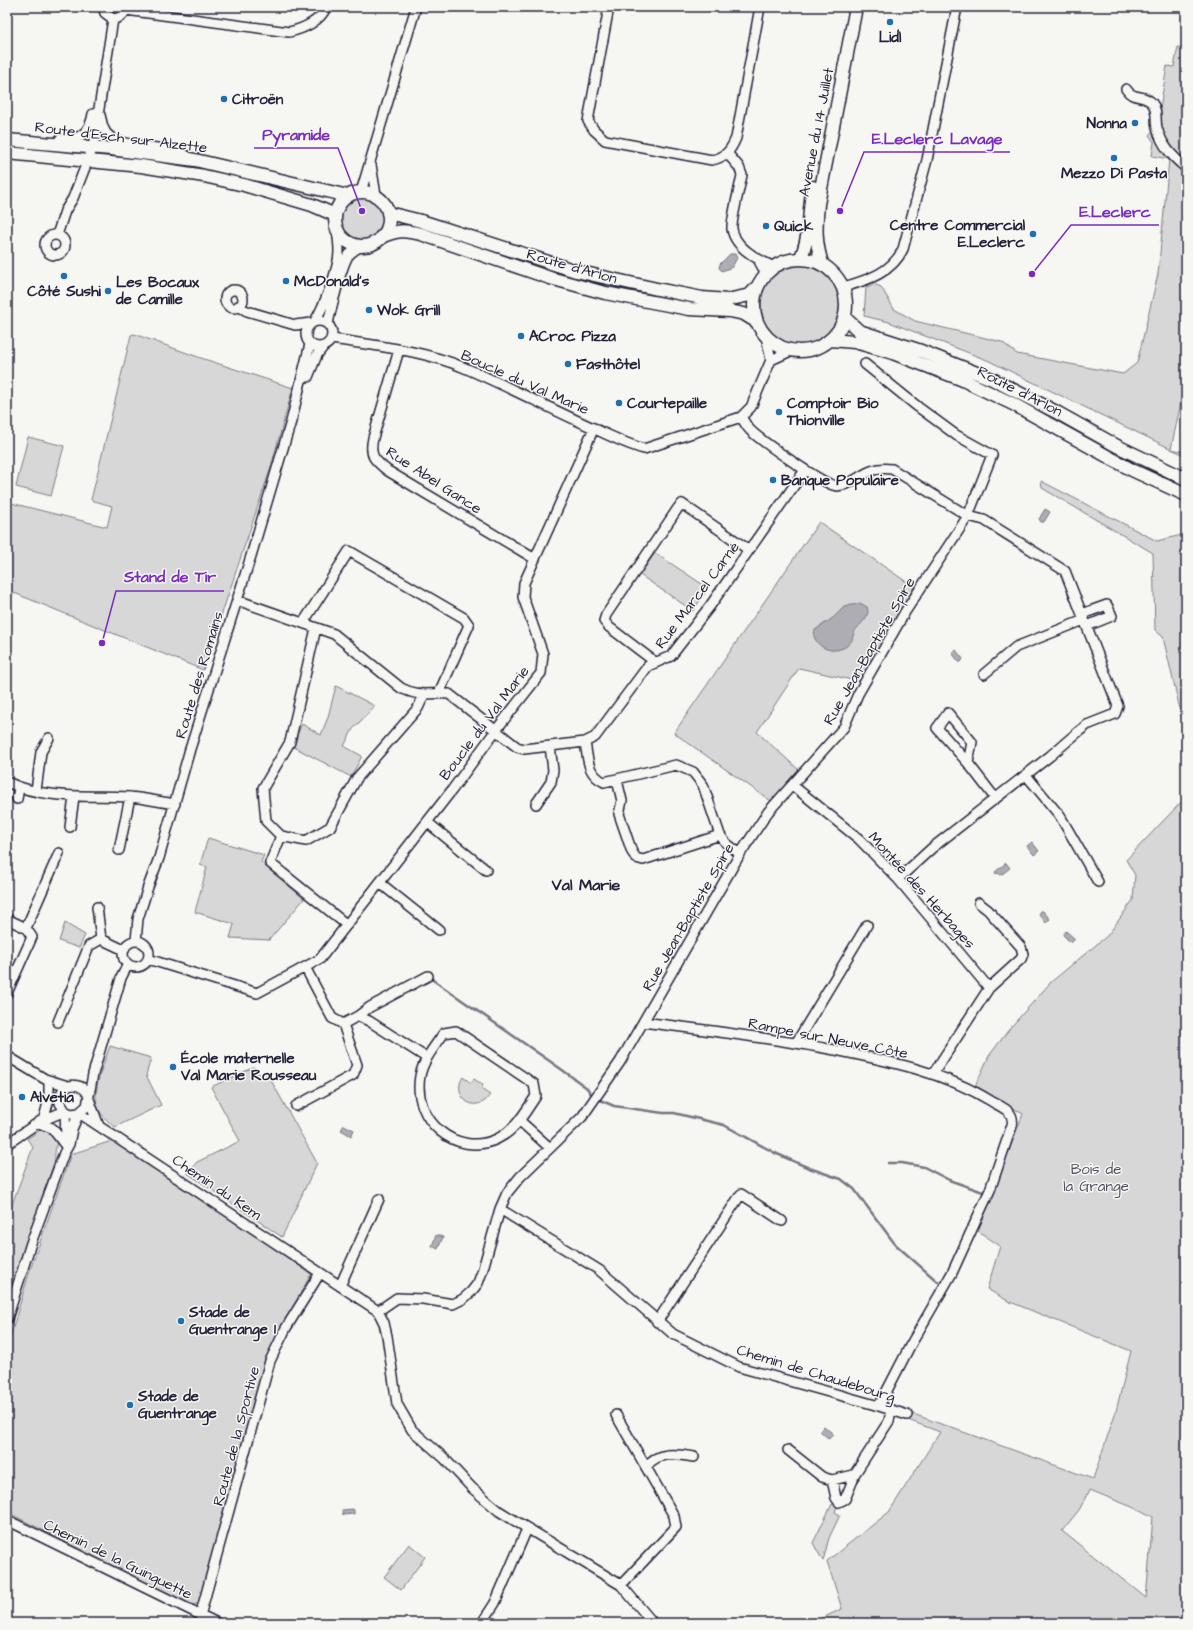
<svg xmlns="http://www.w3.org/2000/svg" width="1193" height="1630" font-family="'Architects Daughter',sans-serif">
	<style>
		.green { fill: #d7d7d7; stroke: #7c7c89; fill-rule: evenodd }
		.water { fill: #adadb3; stroke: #757583 }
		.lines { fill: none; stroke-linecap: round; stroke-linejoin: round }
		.stream { stroke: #757583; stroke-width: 2.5 }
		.minor-casing { stroke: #22223b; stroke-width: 12 }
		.major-casing { stroke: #22223b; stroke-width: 15 }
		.minor { stroke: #f6f6f2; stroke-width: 9 }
		.major { stroke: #f6f6f2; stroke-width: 12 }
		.poi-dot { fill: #1f6fb2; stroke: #f6f6f2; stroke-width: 1.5 }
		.labels { text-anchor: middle; stroke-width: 3; stroke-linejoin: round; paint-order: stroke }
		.poi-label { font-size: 15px; font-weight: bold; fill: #22223b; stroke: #f6f6f2; text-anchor: start }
		.street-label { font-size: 15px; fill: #22223b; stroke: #f6f6f2 }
		.park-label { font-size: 15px; fill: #4f4f62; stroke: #f6f6f2 }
		.neighbourhood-label { font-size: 16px; font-weight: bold; fill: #22223b; stroke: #f6f6f2 }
		.leader { fill: none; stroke: #7b2cbf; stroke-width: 1.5 }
		.callout-dot { fill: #7b2cbf; stroke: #f6f6f2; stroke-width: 1.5 }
		.callout-label { font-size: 16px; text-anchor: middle; font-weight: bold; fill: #7b2cbf; stroke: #f6f6f2; stroke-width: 3; stroke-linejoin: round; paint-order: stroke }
	</style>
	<rect width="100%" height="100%" fill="#f6f6f2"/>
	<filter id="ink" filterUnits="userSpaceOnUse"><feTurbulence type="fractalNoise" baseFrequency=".025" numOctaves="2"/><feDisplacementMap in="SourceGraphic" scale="8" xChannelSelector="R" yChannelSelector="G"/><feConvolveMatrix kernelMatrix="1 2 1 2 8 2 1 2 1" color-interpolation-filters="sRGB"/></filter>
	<g filter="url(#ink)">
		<path class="green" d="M1178 47 1186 49V379L1171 449 1186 452V456L987 360 889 322 864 316 866 287 874 284 881 287 894 309 915 321 1002 342 1017 354 1123 374 1137 363 1158 274 1169 159 1152 156 1154 142 1149 135 1157 126 1167 66 1174 67Z
			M339 218a22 22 0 1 1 44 0a22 22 0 1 1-44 0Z
			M761 305a41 41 0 1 1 82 0a41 41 0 1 1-82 0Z
			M134 334 201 358 293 388 270 470 203 670 7 590V502L107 527 112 506 91 500 131 335Z
			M28 437 64 446 51 496 16 487Z
			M1041 481 1157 541 1186 534V735L1163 637 1155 630 1153 553 1042 488Z
			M819 522 914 587 861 682 799 668 757 732 799 770 771 801 674 733Z
			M655 553 708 588 693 611 640 575Z
			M336 686 375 706 353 729 344 746 362 756 351 777 292 746 302 724 321 735 328 717Z
			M1186 797V1623H811L842 1609 827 1561 889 1512 940 1432 900 1417 905 1411 1093 1479 1116 1411 1131 1351 1008 1301 987 1289 1000 1246 978 1231 1023 1114 975 1086 989 1056 1010 1028 1051 982 1108 935 1133 900 1135 875 1126 860ZM1090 1490 1142 1511 1153 1517 1146 1598 1062 1531 1079 1510Z
			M208 838 264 855 261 862 304 899 269 940 230 938 234 924 195 912 207 867 200 865Z
			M65 923 85 935 79 948 59 941Z
			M110 1046 151 1058 146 1075 161 1105 115 1127C110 1123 104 1118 100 1112 89 1095 104 1063 110 1046Z
			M254 1067 258 1074 267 1073 317 1163 282 1237 187 1173 197 1162 240 1141 211 1087Z
			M463 1077 471 1083 474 1079 483 1085 481 1089 490 1095C488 1097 486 1101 483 1102 467 1111 453 1091 463 1077Z
			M48 1129C62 1144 54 1143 55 1160L7 1298V1218L33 1147 27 1139 40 1130Z
			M112 1141 235 1221 311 1274 265 1359 199 1604 189 1605 7 1512V1348L29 1273 71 1154Z
			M832 1504 837 1506 835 1512 840 1515 829 1538 823 1561 813 1543Z
			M409 1544 425 1557 401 1590 384 1577Z"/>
		<path class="water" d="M730 254H735L737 258 732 267 722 271 719 268 720 264Z
			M1045 509 1050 512 1044 522H1041L1039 519Z
			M860 603 867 607C871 618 860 623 855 631 853 634 853 637 852 640 843 655 819 653 814 636L815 630 833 618 844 607Z
			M956 650 963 659 961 662H959L952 653Z
			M1032 842 1039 851 1034 855 1027 846Z
			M1006 863 1010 868 1001 875 998 873 996 874 995 872Z
			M1041 911H1043L1050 919 1046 923 1039 914Z
			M1066 931 1075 939 1071 943 1063 935Z
			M344 1125 354 1130 351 1136 341 1130Z
			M436 1235 443 1237 438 1249 432 1246Z
			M824 1426 833 1434 829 1439 820 1431Z
			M353 1509 354 1510V1514L343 1515 342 1510Z"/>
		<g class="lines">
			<path class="stream" d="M430 978 561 1069 587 1088 591 1094
				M600 1100 614 1106 663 1113H674L724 1125 775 1153 809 1168 841 1179 854 1189 895 1244 938 1282
				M888 1163H902L924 1167 949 1180 983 1192"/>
			<defs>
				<path id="minor" d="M103 7 105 13 113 19C121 18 125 15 126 7
					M609 7 588 121 594 130 605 140 712 160C726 157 731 150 736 138L760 7
					M126 10 289 32C303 29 321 21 326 7
					M1126 89C1133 100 1144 94 1152 103 1158 110 1155 120 1157 128 1162 146 1172 156 1186 168
					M100 115 103 127 106 133 115 141 135 145 179 151 192 159
					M60 139C79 141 90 133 93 114
					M727 153 739 167 742 175C740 186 731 220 732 229 735 248 758 260 774 267
					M371 165 376 195
					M361 192 416 7
					M57 235 65 211 73 198 93 147 113 19
					M45 245a10 10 0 1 1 20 0a10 10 0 1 1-20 0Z
					M759 261 766 274
					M844 287C867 280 892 273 903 249L927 160 957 7
					M225 299a9 9 0 1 1 18 0a9 9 0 1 1-18 0Z
					M238 306 247 311 295 325 312 323
					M306 334a13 13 0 1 1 26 0a13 13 0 1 1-26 0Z
					M315 321C324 306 339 269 339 251 339 244 338 237 337 230
					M328 324C331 309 341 268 348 256 352 251 358 248 363 245
					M332 339C376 346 423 350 465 368 507 386 549 408 591 427 608 435 626 444 644 449L741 417 751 407 771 360 766 336
					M399 350 373 438C369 456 374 460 388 471L535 559
					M771 360 793 350
					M308 377 317 355 323 347
					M741 417C744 421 746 426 750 430 760 440 825 486 837 486 860 484 864 465 892 469L968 516 984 520 1065 571 1118 706 1115 714 1087 725 1078 732 1050 756 932 848 898 879
					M237 600 334 634 401 688C421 698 429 692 449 694L517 747 524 749 585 742 595 737 648 666 671 656 710 606 805 470
					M1082 614 1107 605 1112 616 1087 626
					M303 623 349 551 464 618 469 625 439 693
					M316 628 290 742 263 788 266 821 281 836 306 841 330 827 357 778 418 708 424 695
					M655 662 609 627 604 621 606 615 678 508 682 504 749 550
					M984 674 1016 647 1084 620
					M585 742C588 759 587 774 604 782L676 765 693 772 703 785 720 835 726 843 740 854
					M968 763 972 742 948 713 937 728 968 763 995 798
					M1026 775 1060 816 1098 882
					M617 780 622 801 619 814 632 852 636 858 643 860 720 835
					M7 782C45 800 88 795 129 797 144 798 160 802 175 804
					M792 785 859 839 898 879 989 988
					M36 791 41 752 49 738
					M17 799 19 788
					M536 804 551 782 553 770 550 746
					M427 822 486 870
					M70 827 74 797
					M281 836 270 863 347 925
					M119 850 130 797
					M380 883 439 930
					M97 907 101 939 124 950
					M7 919 26 928 32 937 7 993
					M26 928 59 853
					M136 941 138 919 148 887 159 858 190 749 251 556 292 418 310 344
					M123 954a13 13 0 1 1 26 0a13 13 0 1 1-26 0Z
					M148 959 257 993 320 959 452 790 496 730 541 673 543 654 523 597 524 583 594 428
					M305 967 332 1018 343 1024 358 1016 369 1021 427 1058
					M358 1016 370 1007 428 976
					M58 1022 89 946 101 939
					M643 1022C707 1030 772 1038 835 1050 889 1061 944 1072 991 1101 1001 1107 1015 1111 1012 1125L990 1190 952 1273 910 1346 879 1406
					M456 1031 534 1084 536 1096C525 1112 516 1130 497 1139 456 1158 412 1120 420 1076 423 1060 435 1046 444 1033Z
					M796 1043 867 925
					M7 1056 45 1079 68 1086
					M933 1074 989 988 1021 959 1023 954 1021 947 988 910 979 903
					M88 1094C79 1079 58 1084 60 1103L65 1111 71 1114 79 1113 87 1106 93 1074 121 978 128 964
					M89 1099 99 1126
					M296 1106 353 1075 357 1065 343 1024
					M79 1113 378 1311 384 1323 387 1336 397 1404 412 1430 444 1458 472 1488 499 1511 621 1585 653 1623
					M44 1118 49 1099V1084
					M41 1121 65 1111 66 1138
					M520 1121 550 1148
					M39 1123 52 1128 65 1145
					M7 1144 45 1118
					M500 1209 599 1270 673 1334 739 1367 879 1406 907 1415
					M340 1286 379 1199
					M378 1311 397 1298 423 1299 453 1304 463 1299 471 1292 478 1283 482 1272 500 1209 507 1193 520 1177 582 1117 620 1062 740 854 768 812 844 727 858 694 905 612 968 516 992 455 956 435 918 407 865 364
					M7 1319 31 1243 64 1153 69 1144 72 1129 79 1113
					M657 1322 741 1194 782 1221
					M616 1415 674 1516 676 1527 621 1585
					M788 1450 822 1477 832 1480 854 1475
					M646 1467C657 1451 677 1454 694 1457
					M832 1480 836 1498 839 1502 845 1499 853 1480 854 1475 889 1421 891 1410
					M7 1520 217 1623
					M200 1616 270 1361 286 1328 320 1273
					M482 1623 495 1603 527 1529"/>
				<path id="major" d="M7 140 111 149 195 160 348 196
					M7 153 141 166 204 176 244 185 312 205 335 215
					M335 219a27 27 0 1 1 54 0a27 27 0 1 1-54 0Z
					M388 213 421 221 576 271 657 289 702 298 727 300 750 295 757 287
					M381 237C398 230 403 230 421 234L550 278 605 293 689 309 730 311 744 314 757 322
					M754 305a46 46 0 1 1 92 0a46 46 0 1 1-92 0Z
					M800 259C811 237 808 211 813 187
					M822 263C815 242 816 226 818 204L856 7
					M845 318 859 331 921 351 992 379 1058 413 1117 446 1186 479
					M830 340 855 342 890 352 963 380 1013 404 1132 470 1186 495"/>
			</defs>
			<use href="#minor" class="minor-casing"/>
			<use href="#major" class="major-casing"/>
			<use href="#minor" class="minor"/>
			<use href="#major" class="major"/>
		</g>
	</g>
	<g class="poi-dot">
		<circle cx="890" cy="22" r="4"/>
		<circle cx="224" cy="99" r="4"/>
		<circle cx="1135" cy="123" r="4"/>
		<circle cx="1114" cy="158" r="4"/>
		<circle cx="766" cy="226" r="4"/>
		<circle cx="1033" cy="234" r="4"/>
		<circle cx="64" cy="276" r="4"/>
		<circle cx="286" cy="281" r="4"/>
		<circle cx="108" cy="291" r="4"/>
		<circle cx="369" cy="310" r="4"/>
		<circle cx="521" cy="336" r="4"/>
		<circle cx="568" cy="364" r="4"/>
		<circle cx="619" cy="403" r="4"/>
		<circle cx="779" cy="412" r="4"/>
		<circle cx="773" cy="480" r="4"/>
		<circle cx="173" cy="1067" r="4"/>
		<circle cx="22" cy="1097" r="4"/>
		<circle cx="181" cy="1321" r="4"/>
		<circle cx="130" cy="1405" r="4"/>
	</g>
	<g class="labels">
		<g class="poi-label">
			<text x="890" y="42" text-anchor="middle">Lidl</text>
			<text x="232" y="104">Citroën</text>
			<text x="1127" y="128" text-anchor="end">Nonna</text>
			<text x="1114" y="178" text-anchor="middle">Mezzo Di Pasta</text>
			<text x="1025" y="230" text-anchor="end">Centre Commercial<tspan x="1025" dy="17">E.Leclerc</tspan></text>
			<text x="774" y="231">Quick</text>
			<text x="294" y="286">McDonald's</text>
			<text x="116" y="287">Les Bocaux<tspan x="116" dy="17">de Camille</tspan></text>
			<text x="64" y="296" text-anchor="middle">Côté Sushi</text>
			<text x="377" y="315">Wok Grill</text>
			<text x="529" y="341">ACroc Pizza</text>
			<text x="576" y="369">Fasthôtel</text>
			<text x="627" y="408">Courtepaille</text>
			<text x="787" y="408">Comptoir Bio<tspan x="787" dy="17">Thionville</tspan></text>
			<text x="781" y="485">Banque Populaire</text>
			<text x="181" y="1063">École maternelle<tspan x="181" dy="17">Val Marie Rousseau</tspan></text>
			<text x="30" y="1102">Alvetia</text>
			<text x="189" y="1317">Stade de<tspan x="189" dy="17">Guentrange 1</tspan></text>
			<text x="138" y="1401">Stade de<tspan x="138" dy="17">Guentrange</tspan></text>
		</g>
		<g class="street-label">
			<text transform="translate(816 132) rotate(-79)" y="5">Avenue du 14 Juillet</text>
			<text transform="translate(121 137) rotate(7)" y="5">Route d'Esch sur Alzette</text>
			<text transform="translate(572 266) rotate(16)" y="5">Route d'Arlon</text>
			<text transform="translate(525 382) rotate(24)" y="5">Boucle du Val Marie</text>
			<text transform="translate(1020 391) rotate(27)" y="5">Route d'Arlon</text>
			<text transform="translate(434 480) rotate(33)" y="5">Rue Abel Gance</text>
			<text transform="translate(697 595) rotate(-53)" y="5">Rue Marcel Carné</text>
			<text transform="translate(869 651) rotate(-60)" y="5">Rue Jean-Baptiste Spire</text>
			<text transform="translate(199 675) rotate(-73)" y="5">Route des Romains</text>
			<text transform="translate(484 723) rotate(-53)" y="5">Boucle du Val Marie</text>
			<text transform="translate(922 890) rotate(48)" y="5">Montée des Herbages</text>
			<text transform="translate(688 917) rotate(-60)" y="5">Rue Jean-Baptiste Spire</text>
			<text transform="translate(828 1038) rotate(11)" y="5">Rampe sur Neuve Côte</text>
			<text transform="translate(217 1187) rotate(34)" y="5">Chemin du Kem</text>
			<text transform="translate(816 1373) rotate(17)" y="5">Chemin de Chaudebourg</text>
			<text transform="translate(236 1436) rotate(-75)" y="5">Route de la Sportive</text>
			<text transform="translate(118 1559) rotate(26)" y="5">Chemin de la Guinguette</text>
		</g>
		<g class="park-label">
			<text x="1096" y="1174">Bois de<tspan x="1096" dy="17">la Grange</tspan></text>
		</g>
		<g class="neighbourhood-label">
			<text x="586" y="890">Val Marie</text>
		</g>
	</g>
	<path class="leader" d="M362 211L338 148H254M840 211L864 152H1010M1032 274L1071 225H1159M102 643L116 591H224"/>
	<g class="callout-dot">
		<circle cx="362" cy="211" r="4"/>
		<circle cx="840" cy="211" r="4"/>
		<circle cx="1032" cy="274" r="4"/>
		<circle cx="102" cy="643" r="4"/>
	</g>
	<g class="callout-label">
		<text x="296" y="140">Pyramide</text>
		<text x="937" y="144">E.Leclerc Lavage</text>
		<text x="1115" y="217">E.Leclerc</text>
		<text x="170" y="582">Stand de Tir</text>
	</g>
	<rect width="1193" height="1630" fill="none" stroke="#f6f6f2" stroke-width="24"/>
	<rect x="12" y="12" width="1169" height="1606" fill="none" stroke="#22223b" stroke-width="1.5" filter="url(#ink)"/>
</svg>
